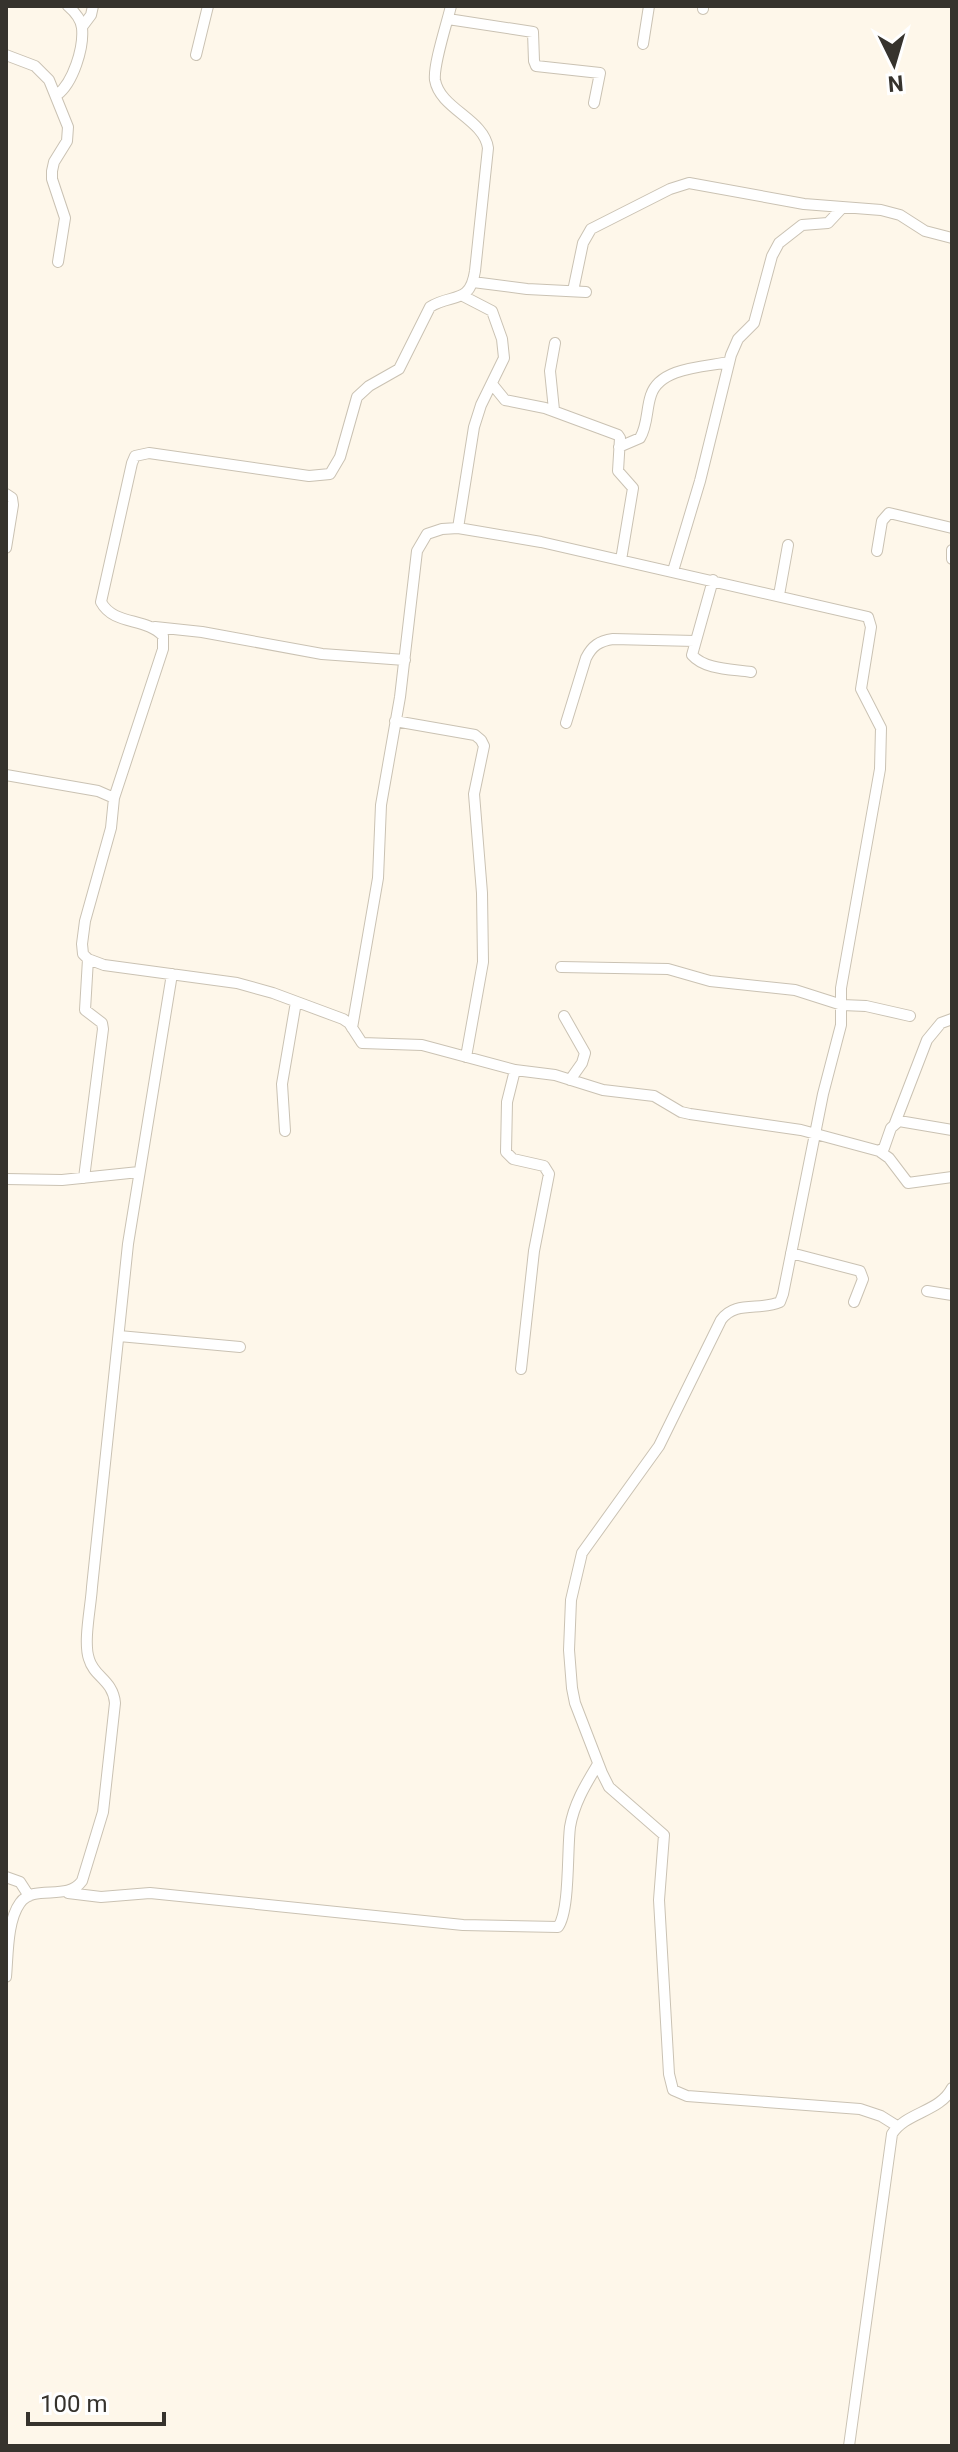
<svg xmlns="http://www.w3.org/2000/svg" width="958" height="2452" font-family="Roboto,sans-serif">
	<style>
		.lines { fill: none; stroke-linecap: round; stroke-linejoin: round }
		.minor-casing { stroke: #cac2b3; stroke-width: 12 }
		.minor { stroke: #fff; stroke-width: 10 }
	</style>
	<rect width="100%" height="100%" fill="#fef7ea"/>
	<g class="lines">
		<defs>
			<path id="minor" d="M451 6C447 23 433 65 435 80 440 109 484 119 488 148L475 271C470 305 452 293 430 307L399 369 369 386 357 397 340 457 330 474 309 476 149 453 135 456 132 463 101 602C114 626 146 617 163 636V649L114 798 111 828 85 921 82 944 83 954 88 959 104 965 237 983 273 993 343 1019 349 1023 362 1043 422 1045 515 1070 555 1075 603 1090 654 1096 681 1112 690 1114 801 1130 879 1151 884 1148 891 1128 899 1121 952 1130
				M703 6V9
				M448 19 533 32 534 61 536 66 600 73 594 103
				M82 27 91 15 93 6
				M643 44 649 6
				M6 55 35 66 49 80 68 127 67 141 54 162 52 171V179L65 218 58 262
				M196 55 208 6
				M57 95C73 83 84 48 82 28 81 19 75 12 68 6
				M473 282 527 289 586 292
				M573 291 583 243 591 229 670 189 689 183 804 204 881 210 900 215 925 231 952 238
				M492 384 505 400 545 408 618 435 620 438 618 471 633 488 621 560
				M554 410 550 371 555 343
				M619 447 640 438C648 425 646 409 651 395 660 367 705 367 729 362
				M6 494 12 498 13 505 6 548
				M458 528 474 427 481 405 504 358 502 339 492 311 463 296
				M952 550V559
				M877 551 882 521 889 513 952 528
				M673 571 700 481 731 355 738 339 754 323 772 256 779 243 802 225 828 223 842 208
				M713 580 692 655C705 670 733 669 751 672
				M779 595 788 545
				M155 627 202 632 322 654 405 660
				M395 721 475 735 481 740 484 746 474 794 482 893 483 962 466 1057
				M566 723 586 658C592 646 599 641 613 639L695 641
				M6 775 98 791 114 798
				M561 967 668 969 710 981 795 990 842 1005 866 1006 910 1016
				M564 1016 585 1053 582 1063 570 1080
				M352 1028 378 878 381 805 400 697 417 551 427 534 442 529 458 528 541 542 868 617 871 627 861 689 881 728 880 769 841 988V1025L823 1094 783 1294 780 1302C760 1311 735 1300 721 1320L659 1446 582 1553 571 1600 569 1650 572 1688 575 1703 602 1773 609 1787 664 1835 659 1900 669 2074 673 2090 687 2096 860 2109 881 2116 897 2126
				M515 1070 507 1102 506 1152 513 1159 544 1166 549 1174 534 1251 521 1369
				M895 1123 927 1040 941 1023 952 1019
				M285 1131 282 1084 296 1002
				M879 1151 889 1158 908 1183 952 1177
				M84 1178 103 1029 102 1023 85 1010 88 959
				M6 1179 62 1180 139 1172
				M791 1253 860 1271 863 1279 854 1302
				M927 1291 952 1295
				M119 1336 240 1347
				M6 1877 20 1882 29 1896
				M68 1893 101 1897 150 1893 463 1925 558 1927C570 1911 567 1850 570 1827 574 1803 586 1784 598 1764
				M6 1977C8 1955 7 1921 20 1903 34 1883 67 1902 82 1881L103 1812 115 1703C113 1680 94 1677 89 1659 83 1642 91 1606 92 1587L128 1244 172 974
				M849 2446 892 2134C906 2112 940 2112 952 2088"/>
		</defs>
		<use href="#minor" class="minor-casing"/>
		<use href="#minor" class="minor"/>
	</g>
	<rect width="958" height="2452" fill="none" stroke="#36332d" stroke-width="16"/>
	<g transform="translate(894 64) rotate(175)" stroke="#ffffff" stroke-width="6" paint-order="stroke">
	<path d="M0-6L14 30L0 20L-14 30Z" fill="#36332d"/>
	<text y="-12" font-size="22" font-weight="bold" text-anchor="middle" fill="#36332d">N</text>
	</g>
	<path d="M28 2412v12h136v-12" fill="none" stroke="#36332d" stroke-width="4"/>
	<text x="40" y="2412" font-size="24" fill="#36332d" stroke="#ffffff" stroke-width="6" paint-order="stroke">100 m</text>
</svg>
